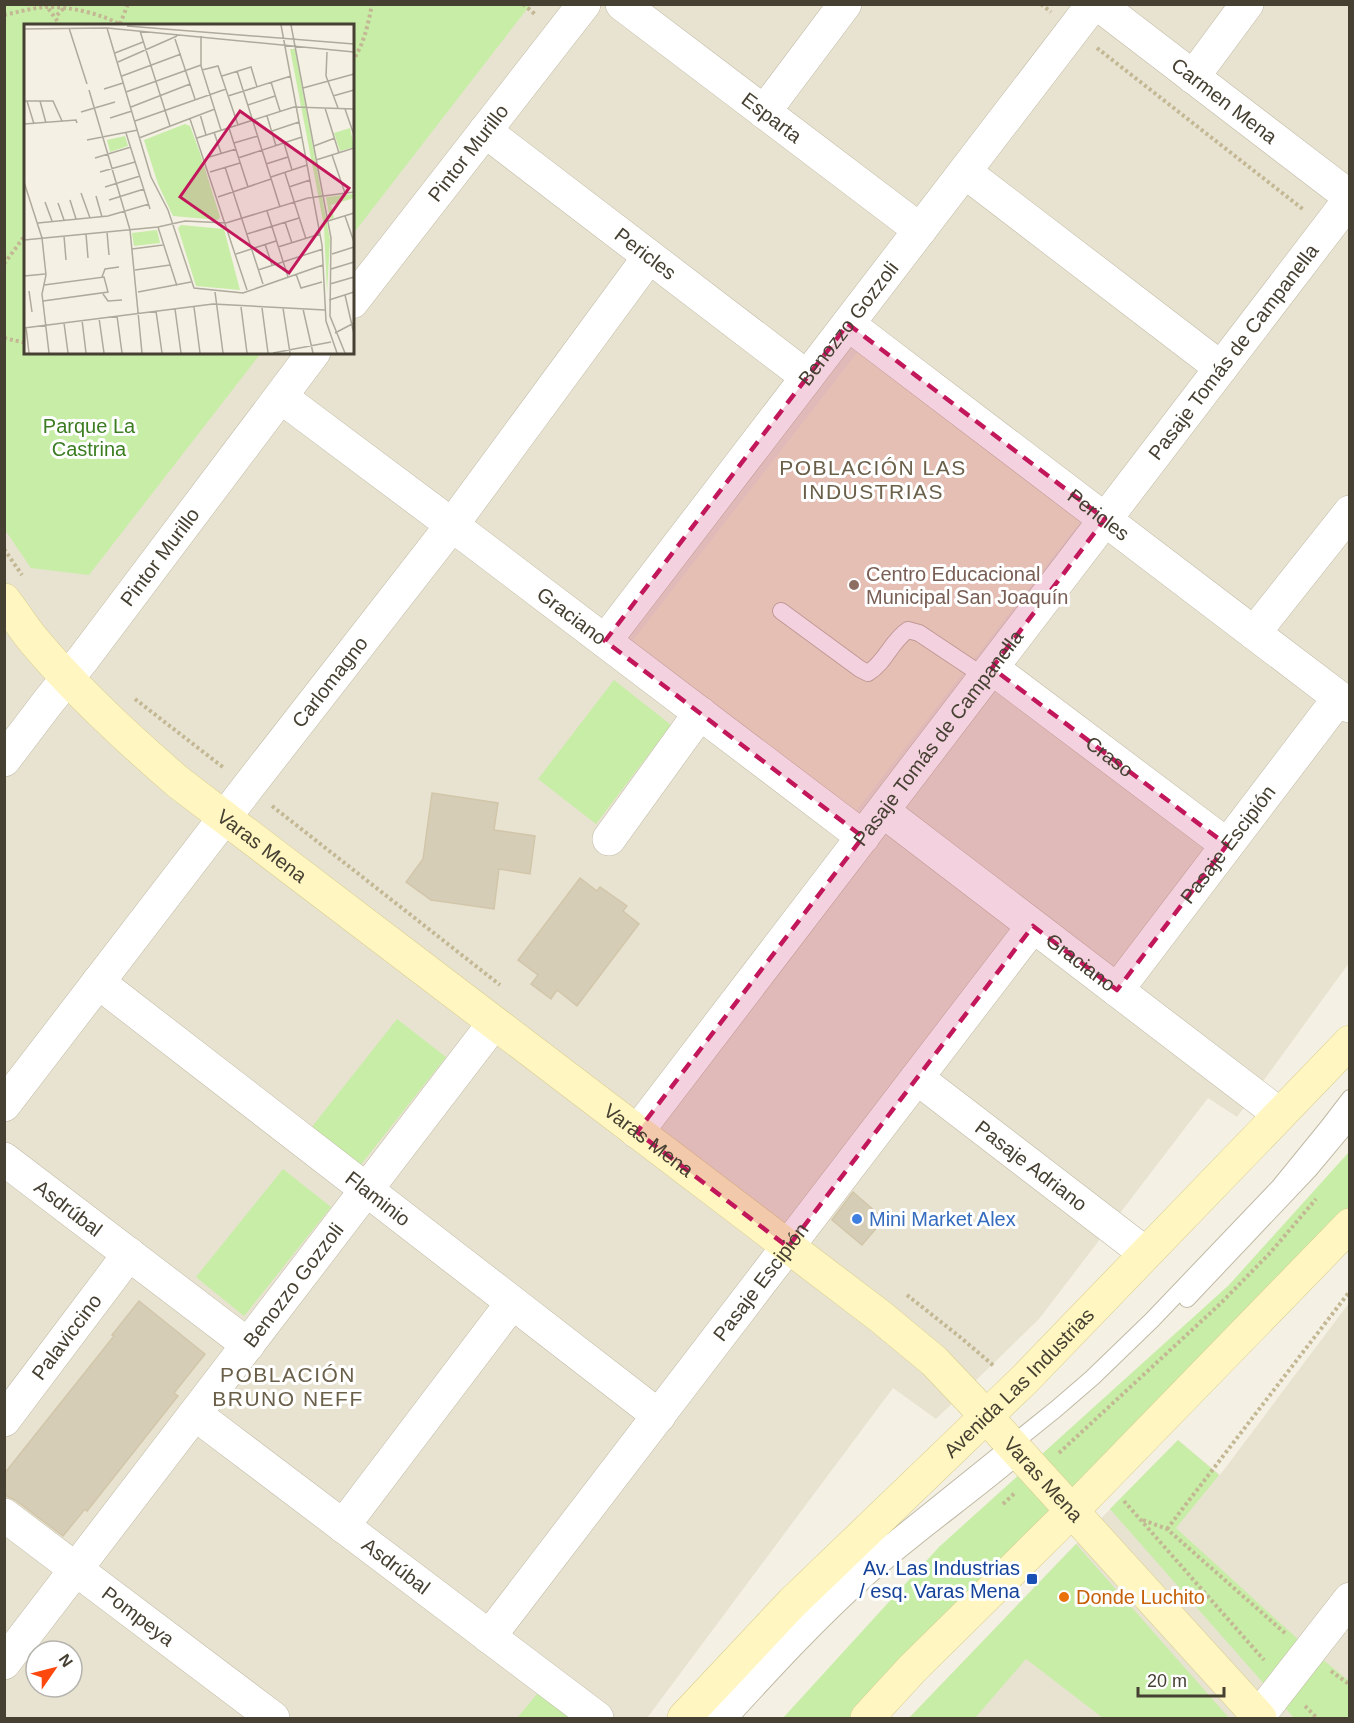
<svg xmlns="http://www.w3.org/2000/svg" width="1354" height="1723" font-family="Helvetica,sans-serif">
	<style>
		.residential { fill: #e8e3d0; fill-rule: evenodd }
		.education { fill: #eee8cb }
		.green { fill: #c7eda7 }
		.building { fill: #d6cdb7; stroke: #d2c6aa; stroke-width: 1.5 }
		.lines { fill: none; stroke-linecap: round; stroke-linejoin: round }
		.lane-casing { stroke: #c0b9a5; stroke-width: 18 }
		.street-casing { stroke: #c0b9a5; stroke-width: 34 }
		.secondary-casing { stroke: #d8cc8d; stroke-width: 34 }
		.path { stroke: #c3b794; stroke-width: 4; stroke-dasharray: 3 3; stroke-linecap: butt }
		.lane { stroke: #fff; stroke-width: 16 }
		.street { stroke: #fff; stroke-width: 33 }
		.secondary { stroke: #fff6c1; stroke-width: 33 }
		.marked { fill: #c2185b; fill-opacity: 0.2; stroke: #c2185b; stroke-width: 4.5; stroke-dasharray: 12 8; stroke-linejoin: round }
		.education-dot { fill: #8d6e63; stroke: #fff; stroke-width: 2 }
		.shop-dot { fill: #3f7fe0; stroke: #fff; stroke-width: 2 }
		.transit-dot { fill: #1a4fb4; stroke: #fff; stroke-width: 2 }
		.food-dot { fill: #e8710a; stroke: #fff; stroke-width: 2 }
		.labels { text-anchor: middle; stroke-width: 6; stroke-linejoin: round; paint-order: stroke }
		.street-label { font-size: 20px; fill: #464032; stroke: #fff }
		.park-label { font-size: 20px; fill: #3b7d20; stroke: #fff }
		.education-label { font-size: 20px; fill: #785e54; stroke: #fff; text-anchor: start }
		.shop-label { font-size: 20px; fill: #366cbe; stroke: #fff; text-anchor: start }
		.transit-label { font-size: 20px; fill: #164399; stroke: #fff; text-anchor: end }
		.food-label { font-size: 20px; fill: #c56008; stroke: #fff; text-anchor: start }
		.neighbourhood-label { font-size: 21px; letter-spacing: 1.5px; fill: #6a5f49; stroke: #fff }
		.inset-road { fill: none; stroke: #aeaa9c; stroke-width: 1.5 }
		.view { fill: #c2185b; fill-opacity: 0.15; stroke: #c2185b; stroke-width: 3 }
		.inset-edge { fill: none; stroke: #464032; stroke-width: 3 }
	</style>
	<rect width="100%" height="100%" fill="#f4f0e3"/>
	<path class="residential" d="M5 5H1349V963L1237 1117 1208 1098 1039 1319 936 1419 893 1388 647 1718H572L538 1694 517 1718H5ZM26 26H352V352H26ZM36 1651H72V1687H36Z
		M1349 1303V1718H909L1076 1544 1178 1440 1220 1475Z"/>
	<path class="education" d="M860 349 1080 522 849 820 627 648Z"/>
	<path class="green" d="M4 5H530L353 234 352 26H26V352L261 353 89 575 31 568 5 530Z
		M614 680 671 725 596 824 538 779Z
		M397 1019 446 1057 359 1167 311 1128Z
		M1349 1152V1208L849 1718H783L939 1547 1229 1285Z
		M283 1169 331 1207 244 1316 196 1277Z
		M1178 1440 1219 1475 1176 1528 1300 1641 1349 1681V1718H1294L1110 1509Z
		M1076 1544 1229 1718H1103L1026 1659 975 1718H909Z
		M538 1693 572 1718H517Z"/>
	<path class="building" d="M432 793 498 803 494 830 535 836 530 874 499 869 494 909 431 900 406 882 423 859Z
		M580 878 597 891 600 887 627 906 623 911 639 924 577 1006 557 990 551 999 531 984 538 975 518 960Z
		M853 1192 884 1219 862 1245 832 1220Z
		M139 1301 205 1354 174 1393 178 1396 87 1511 85 1509 63 1536 15 1500 4 1495V1474L114 1336 112 1335Z"/>
	<g class="lines">
		<defs>
			<path id="lane" d="M781 611 860 669 868 673C886 662 891 641 908 630L919 633 985 677
				M1187 1299 1310 1169 1350 1121
				M713 1718 800 1624 836 1588 867 1561 1056 1409 1092 1378 1152 1320 1279 1187 1327 1128 1350 1098
				M730 1718C774 1670 818 1622 867 1578 917 1533 973 1495 1024 1451"/>
			<g id="street">
				<path id="s1" d="M622 4 920 230"/>
				<path id="s2" d="M1098 4 1350 197"/>
				<path d="M1193 77 1247 4"/>
				<path d="M764 112 845 4"/>
				<path id="s3" d="M485 131 807 377"/>
				<path d="M965 172 1221 368"/>
				<path id="s4" d="M352 302 584 4"/>
				<path id="s5" d="M848 324 1350 706"/>
				<path id="s6" d="M281 397 452 525 863 837"/>
				<path d="M1254 633 1350 512"/>
				<path id="s7" d="M605 641 1093 4"/>
				<path id="s8" d="M992 668 1227 845"/>
				<path id="s9" d="M4 760 48 702 83 659 314 352"/>
				<path id="s10" d="M883 811 1279 1114"/>
				<path d="M609 839 700 713"/>
				<path id="s11" d="M98 982 659 1416"/>
				<path id="s12" d="M1117 990 1339 698"/>
				<path id="s13" d="M917 1078 1145 1253"/>
				<path id="s14" d="M4 1105 248 787 452 525 649 257"/>
				<path id="s15" d="M637 1132 1350 199"/>
				<path id="s16" d="M4 1159 248 1345"/>
				<path id="s17" d="M195 1414 597 1718"/>
				<path id="s18" d="M4 1420 129 1254"/>
				<path id="s19" d="M4 1515 273 1718"/>
				<path d="M343 1526 512 1303"/>
				<path id="s20" d="M489 1637 1033 926"/>
				<path id="s21" d="M4 1663 494 1023"/>
				<path d="M1258 1717 1350 1599"/>
			</g>
			<g id="secondary">
				<path id="s22" d="M4 600C15 614 24 629 35 642 78 693 127 738 178 782L881 1317 934 1361 972 1401 1260 1718"/>
				<path id="s23" d="M684 1718 792 1603 1025 1379 1350 1042"/>
				<path d="M867 1718 912 1669 1071 1512 1350 1225"/>
			</g>
		</defs>
		<use href="#lane" class="lane-casing"/>
		<use href="#street" class="street-casing"/>
		<use href="#secondary" class="secondary-casing"/>
		<path class="path" d="M45 4 61 26
			M523 4 536 15
			M1041 4 1051 12
			M4 15C18 12 32 8 46 7 68 6 104 14 122 26
			M57 15 64 8 65 4
			M120 24 128 4
			M1097 48 1304 210
			M352 62C364 44 368 25 372 4
			M4 264 26 234
			M4 338 26 343
			M4 549 22 575
			M135 699 224 768
			M272 806 500 985
			M907 1295 960 1337 994 1366
			M1059 1453 1220 1304 1270 1253 1316 1199
			M1124 1501 1264 1660
			M1003 1504 1016 1492
			M1143 1520 1167 1529 1286 1634
			M1167 1529 1350 1291
			M1331 1671 1350 1685
			M1305 1706 1317 1718"/>
		<use href="#lane" class="lane"/>
		<use href="#street" class="street"/>
		<use href="#secondary" class="secondary"/>
	</g>
	<path class="marked" d="M848 324 1105 519 992 668 1227 845 1117 990 1033 926 788 1247 637 1132 863 837 605 641Z"/>
	<circle class="education-dot" cx="854" cy="585" r="6"/>
	<circle class="shop-dot" cx="857" cy="1219" r="6"/>
	<rect class="transit-dot" x="1026" y="1573" width="12" height="12" rx="3"/>
	<circle class="food-dot" cx="1064" cy="1597" r="6"/>
	<g class="labels">
		<g class="street-label">
			<text dy="7" stroke="none"><textPath href="#s2" startOffset="159">Carmen Mena</textPath></text>
			<text dy="7" stroke="none"><textPath href="#s1" startOffset="188">Esparta</textPath></text>
			<text dy="7" stroke="none"><textPath href="#s4" startOffset="189">Pintor Murillo</textPath></text>
			<text dy="7" stroke="none"><textPath href="#s3" startOffset="202">Pericles</textPath></text>
			<text dy="7" stroke="none"><textPath href="#s7" startOffset="400">Benozzo Gozzoli</textPath></text>
			<text dy="7" stroke="none"><textPath href="#s15" startOffset="982">Pasaje Tomás de Campanella</textPath></text>
			<text dy="7" stroke="none"><textPath href="#s5" startOffset="315">Pericles</textPath></text>
			<text dy="7" stroke="none"><textPath href="#s9" startOffset="256">Pintor Murillo</textPath></text>
			<text dy="7" stroke="none"><textPath href="#s6" startOffset="364">Graciano</textPath></text>
			<text dy="7" stroke="none"><textPath href="#s14" startOffset="534">Carlomagno</textPath></text>
			<text dy="7" stroke="none"><textPath href="#s15" startOffset="496">Pasaje Tomás de Campanella</textPath></text>
			<text dy="7" stroke="none"><textPath href="#s8" startOffset="147">Craso</textPath></text>
			<text dy="7" stroke="none"><textPath href="#s12" startOffset="183">Pasaje Escipión</textPath></text>
			<text dy="7" stroke="none"><textPath href="#s22" startOffset="358">Varas Mena</textPath></text>
			<text dy="7" stroke="none"><textPath href="#s10" startOffset="249">Graciano</textPath></text>
			<text dy="7" stroke="none"><textPath href="#s22" startOffset="844">Varas Mena</textPath></text>
			<text dy="7" stroke="none"><textPath href="#s13" startOffset="144">Pasaje Adriano</textPath></text>
			<text dy="7" stroke="none"><textPath href="#s11" startOffset="354">Flaminio</textPath></text>
			<text dy="7" stroke="none"><textPath href="#s16" startOffset="81">Asdrúbal</textPath></text>
			<text dy="7" stroke="none"><textPath href="#s20" startOffset="447">Pasaje Escipión</textPath></text>
			<text dy="7" stroke="none"><textPath href="#s21" startOffset="476">Benozzo Gozzoli</textPath></text>
			<text dy="7" stroke="none"><textPath href="#s18" startOffset="104">Palaviccino</textPath></text>
			<text dy="7" stroke="none"><textPath href="#s23" startOffset="474">Avenida Las Industrias</textPath></text>
			<text dy="7" stroke="none"><textPath href="#s22" startOffset="1366">Varas Mena</textPath></text>
			<text dy="7" stroke="none"><textPath href="#s17" startOffset="252">Asdrúbal</textPath></text>
			<text dy="7" stroke="none"><textPath href="#s19" startOffset="168">Pompeya</textPath></text>
		</g>
		<g class="park-label">
			<text x="89" y="433">Parque La<tspan x="89" dy="23">Castrina</tspan></text>
		</g>
		<g class="education-label">
			<text x="866" y="581">Centro Educacional<tspan x="866" dy="23">Municipal San Joaquín</tspan></text>
		</g>
		<g class="shop-label">
			<text x="869" y="1226">Mini Market Alex</text>
		</g>
		<g class="transit-label">
			<text x="1020" y="1575">Av. Las Industrias<tspan x="1020" dy="23">/ esq. Varas Mena</tspan></text>
		</g>
		<g class="food-label">
			<text x="1076" y="1604">Donde Luchito</text>
		</g>
		<g class="neighbourhood-label">
			<text x="873" y="475">POBLACIÓN LAS<tspan x="873" dy="24">INDUSTRIAS</tspan></text>
			<text x="288" y="1382">POBLACIÓN<tspan x="288" dy="24">BRUNO NEFF</tspan></text>
		</g>
	</g>
	<g transform="translate(24 24)">
		<rect width="330" height="330" fill="#f4f0e3"/>
		<path d="M266 25H271L306 216 303 269 300 202ZM161 100 166 102 176 129 196 193 194 196 149 192 134 160 120 116ZM326 104 330 123 316 127 310 109ZM101 112 104 122 86 128 83 116ZM329 170 330 174 307 181 310 194 306 195 302 173ZM157 201 200 205 216 266 172 262 154 204ZM133 206 136 219 110 222 108 209Z" fill="#c7eda7"/>
		<path class="inset-road" d="M257 1 298 221 302 297 313 329M267 1 307 214 306 292 321 329M103 2 330 20M45 4 63 60M83 4 127 153 144 186 170 264 219 269 299 241M0 5 83 4 330 28M116 7 146 102M177 12V42L197 106M151 15 171 75M303 28 302 52 314 84M91 29 119 18M94 38 153 12M178 46 194 42 214 101M213 47 256 183M98 52 157 30M198 52 227 43 233 63M247 58 256 87M279 64 330 50M80 65 99 59M65 66 106 206 118 329M102 68 177 41M204 72 267 52M309 72 330 66M0 77H29L38 97M3 77 10 100M16 77 22 99M224 81 251 72M107 83 166 60M301 84 315 129M321 85 330 111M57 88 91 78M176 90 182 111M243 92 252 122M86 94 108 87M166 95 223 266M111 97 202 65M0 100 52 96 53 99M205 104 224 163M248 107 275 98M190 108 197 129M102 109 126 185M115 114 191 85M173 114 270 83 330 85M63 116 114 106M210 119 234 112M260 119 268 146M290 122 311 114M308 131 321 169M71 134 107 123M182 134 212 125M214 134 278 113M292 136 330 124M242 140 264 133M201 143 239 260M76 148 111 138M186 148 216 139M261 149 282 215M247 153 283 141M0 158 18 214 22 251 18 270 25 329M81 163 116 152M265 163 286 156M57 169 66 194M72 172 78 193M194 173 247 155M46 176 52 195M85 176 120 165M21 178 28 197M34 179 40 196M243 187 264 253M321 192 330 218M304 197 330 189M261 198 268 219M14 199 84 192 125 180M134 203 153 262M83 208 85 231M62 210 64 234M223 210 275 194M40 212 42 236M0 216 134 203 161 197 202 199 284 174 330 168M241 220 248 241M254 223 296 210M108 225 139 221M212 230 252 217M308 230 330 223M307 245 330 238M111 246 146 241M234 246 299 225M272 250 277 264 298 258M0 252 21 250M78 253 81 245 95 243M306 260 330 253M5 267 8 288M114 268 167 258M191 268 199 329M79 270 84 277 98 276M321 271 330 310M305 276 330 268M19 277 84 268 80 253 20 261M170 283 176 329M217 283 223 329M238 284 244 329M259 284 266 329M151 285 157 329M279 285 289 329M132 287 138 329M93 292 98 329M75 294 80 329M58 296 62 329M40 299 44 329M2 303 5 329M0 304 189 280 301 286M311 309 330 299M249 329 307 318"/>
		<path class="view" d="M216 87 325 164 265 249 156 173Z"/>
		<rect width="330" height="330" class="inset-edge"/>
	</g>
	<rect width="1354" height="1723" fill="none" stroke="#464032" stroke-width="12"/>
	<g transform="translate(54 1669) rotate(55)"><circle r="28" fill="#ffffff" stroke="#b5b3ad" stroke-width="1.5"/>
	<path d="M0-4.5L10 22L0 15L-10 22Z" fill="#ff480e"/>
	<text y="-9" font-size="16" font-weight="bold" text-anchor="middle" fill="#464032">N</text>
	</g>
	<path d="M1138 1687v9h86v-9" fill="none" stroke="#464032" stroke-width="3"/>
	<text x="1147" y="1687" font-size="18" fill="#464032" stroke="#ffffff" stroke-width="4.5" paint-order="stroke">20 m</text>
</svg>
